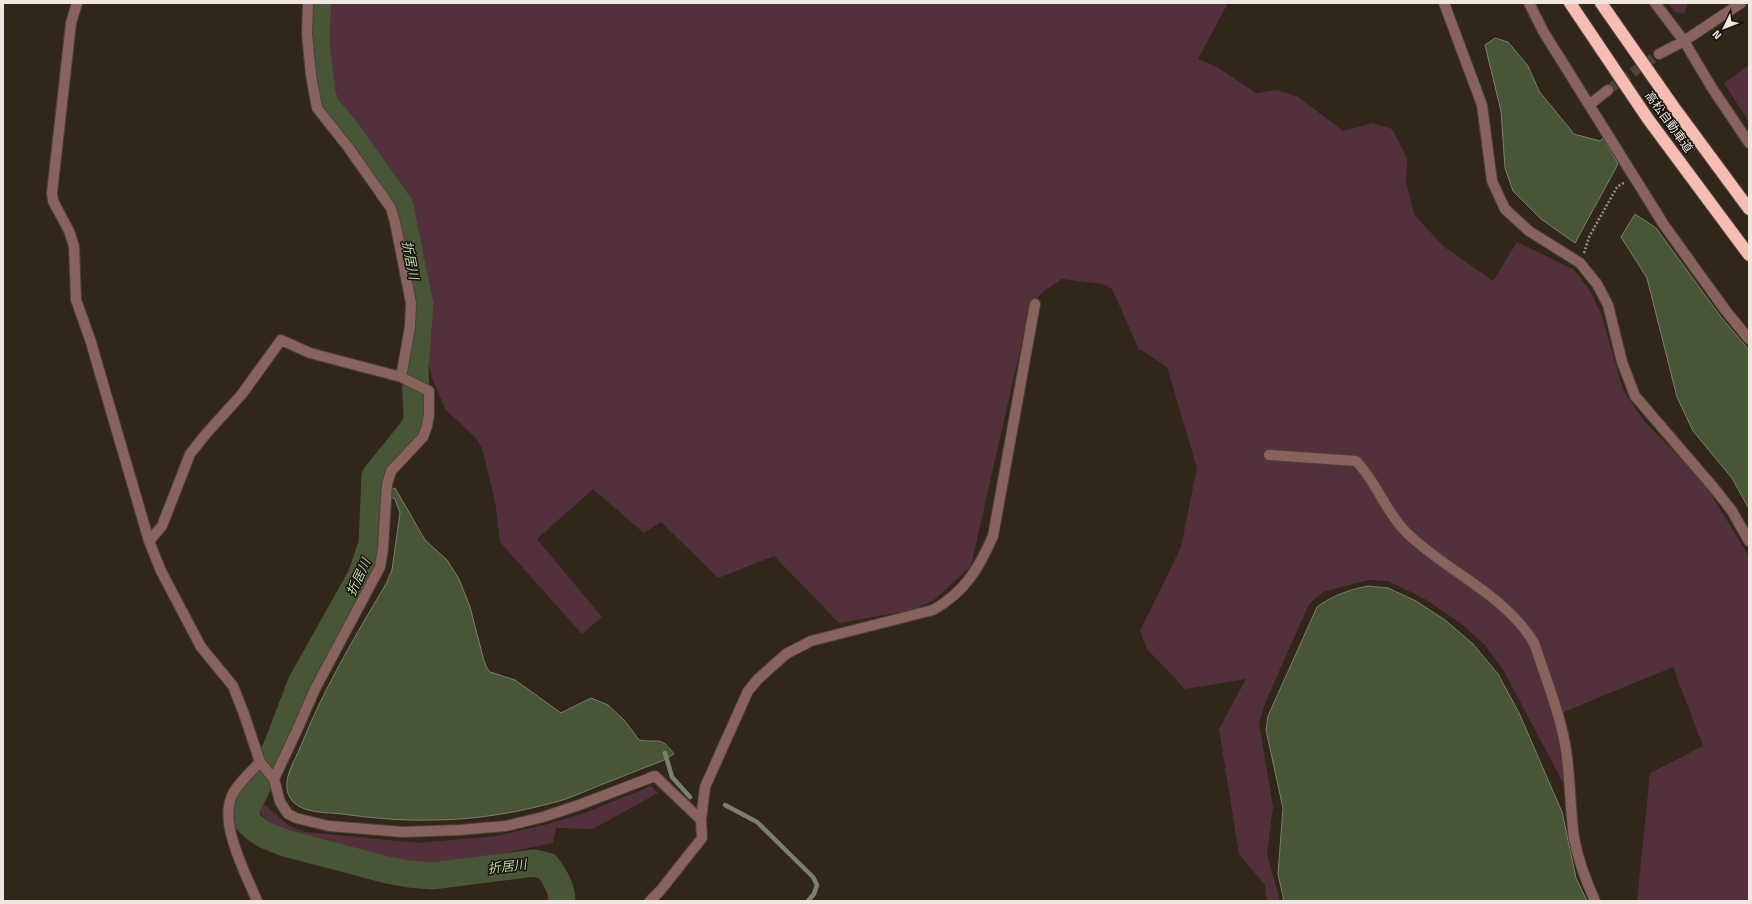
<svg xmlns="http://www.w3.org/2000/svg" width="1752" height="904" font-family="'Titillium Web','Noto Sans JP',sans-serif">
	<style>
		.green { fill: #52313c }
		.water { fill: #485536; stroke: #7a8069 }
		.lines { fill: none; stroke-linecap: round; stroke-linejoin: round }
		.stream { stroke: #7a8069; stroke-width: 4.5 }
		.river { stroke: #485536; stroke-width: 27 }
		.minor-tunnel { stroke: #4e4338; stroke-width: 10; stroke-dasharray: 10 5; stroke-linecap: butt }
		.minor-casing { stroke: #4c4136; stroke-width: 12 }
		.highway-casing { stroke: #4c4136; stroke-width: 14 }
		.path { stroke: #998f86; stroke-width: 2.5; stroke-dasharray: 2 2; stroke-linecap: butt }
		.minor { stroke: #88625c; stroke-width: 10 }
		.highway { stroke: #f5bdb3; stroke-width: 12 }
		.labels { text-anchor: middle; stroke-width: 3; stroke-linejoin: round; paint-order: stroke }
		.street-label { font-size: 12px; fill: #efe6df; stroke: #16100c }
		.water-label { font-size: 13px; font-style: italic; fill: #c0d99f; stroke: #16100c }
	</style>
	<rect width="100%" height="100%" fill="#32261b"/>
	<path class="green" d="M321 3H1228L1198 59 1217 67 1256 93 1277 90 1298 97 1343 131 1373 123 1392 129 1407 158 1406 181 1414 214 1443 246 1493 281 1517 242 1573 269 1589 289 1602 316 1623 390 1644 421 1702 480 1744 548 1749 557V901H1637L1650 773 1703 746 1673 667 1554 716 1566 783H1563L1505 673 1485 645 1463 625 1425 599 1388 581 1368 580 1323 592 1309 604 1266 701 1259 723 1273 807 1267 854 1280 901H1267L1265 885 1239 854 1219 729 1246 679 1185 689 1147 649 1140 631 1181 547 1197 468 1167 367 1139 349 1112 289 1103 284 1062 279 1045 290 1030 306 971 566 934 600 912 610 839 623 774 556 718 578 661 522 644 533 593 489 537 539 602 617 582 634 500 542 495 501 482 448 477 439 446 410 433 381 422 341 425 302 402 202 377 168 353 132 332 107 320 57Z
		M1668 3H1688L1684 14 1675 12Z
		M1749 65V122L1724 83Z
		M651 786 658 793 593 829 556 828 553 843 489 856 426 865 395 862 284 833 269 822 254 806 260 793H269L264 804 289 826 305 832 419 843 496 836 544 825 585 813Z"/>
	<path class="water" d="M1495 38 1508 42 1528 66 1539 91 1574 134 1600 141 1603 138 1618 164 1575 243 1541 219 1513 191 1505 168 1501 111 1485 45Z
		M1635 214 1656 228 1721 317 1749 350V509L1732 478 1693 431 1677 397 1647 278 1621 237Z
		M395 488 425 540 447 560 459 579 470 607 484 661 487 668 490 672 515 680 561 713 591 698 608 705 624 720 639 740C659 744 659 734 674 754L662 761C640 769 619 778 598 786 586 791 574 796 563 800 521 812 476 820 433 820 402 821 372 818 342 814 323 812 291 814 287 789 285 775 295 760 300 748 323 690 354 638 386 584L392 570 400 513 395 499 391 497 392 489Z
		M1368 586 1388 588 1416 601 1445 620 1473 644 1498 674 1519 713 1562 812 1576 878 1587 901H1284L1278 874 1283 808 1266 730 1268 716 1317 607C1333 595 1349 590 1368 586Z"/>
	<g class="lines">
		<path class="stream" d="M665 753 672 777 690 797
			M725 805 757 822 813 877 817 885 814 894 808 901"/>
		<path class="river" d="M318 3 316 31 317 54 322 93 326 106 347 131 400 206 420 305 415 367 417 420 413 429 375 476 372 544 361 576 301 683 277 746 262 778 245 810 248 822 256 829 265 835 285 843 387 870 409 874 432 876 534 863 547 866C555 877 562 888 562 901"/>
		<path class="minor-tunnel" d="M1608 90 1659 54"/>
		<defs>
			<path id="minor" d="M77 3 71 23 52 193 53 201 69 231 74 246 76 300 90 339 149 541 161 571 201 647 233 686 244 714 260 762 274 779 280 802 288 814 296 818 329 826 403 832 459 830 506 826 543 817 579 805 655 776 701 820
				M308 3 307 34 311 75 317 108 348 147 391 208 395 222 411 303 410 327 401 377
				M1444 3 1482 105 1492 181 1505 209 1529 231 1580 263 1597 284 1608 305 1622 362 1635 396 1714 488 1732 511 1749 541
				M1529 3 1543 31 1664 225 1726 311 1749 339
				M1655 3 1684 41 1712 88 1749 143
				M1659 54 1684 41 1741 3
				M1589 105 1608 90
				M1269 455 1356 461C1376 481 1385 511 1406 532 1445 571 1505 594 1534 643 1537 650 1539 658 1542 666 1549 686 1556 706 1561 726 1571 763 1569 801 1574 838 1578 860 1586 881 1595 901
				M149 541 162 526 190 454 205 435 242 394 281 340 310 353 401 377 429 391V415L427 426 423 437 391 471 387 484 383 549 380 567 315 689 297 730 274 779
				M257 901C246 874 220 826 231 798 235 786 252 771 260 762
				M650 901 660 891 702 838 701 820 705 787 748 691 758 679 786 654 811 641 933 610C965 592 979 568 993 536L1035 304"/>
			<path id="highway" d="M1570 3 1648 119 1749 255
				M1601 3 1673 106 1749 209"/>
		</defs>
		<use href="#minor" class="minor-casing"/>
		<use href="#highway" class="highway-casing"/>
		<path class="path" d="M1584 253 1589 237 1617 187 1625 182"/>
		<use href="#minor" class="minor"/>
		<use href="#highway" class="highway"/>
	</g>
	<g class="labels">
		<g class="street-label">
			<text transform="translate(1669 122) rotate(54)" y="4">高松自動車道</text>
		</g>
		<g class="water-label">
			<text transform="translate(411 260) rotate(79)" y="5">折居川</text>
			<text transform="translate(358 577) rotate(-65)" y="5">折居川</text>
			<text transform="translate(507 866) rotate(-7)" y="5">折居川</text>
		</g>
	</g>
	<rect width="1752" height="904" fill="none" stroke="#efe6df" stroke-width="8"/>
	<g transform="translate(1724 28) rotate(227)" stroke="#16100c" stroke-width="3" paint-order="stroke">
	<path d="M0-3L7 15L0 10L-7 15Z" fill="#efe6df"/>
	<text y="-6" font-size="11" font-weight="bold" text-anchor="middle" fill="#efe6df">N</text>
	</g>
</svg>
